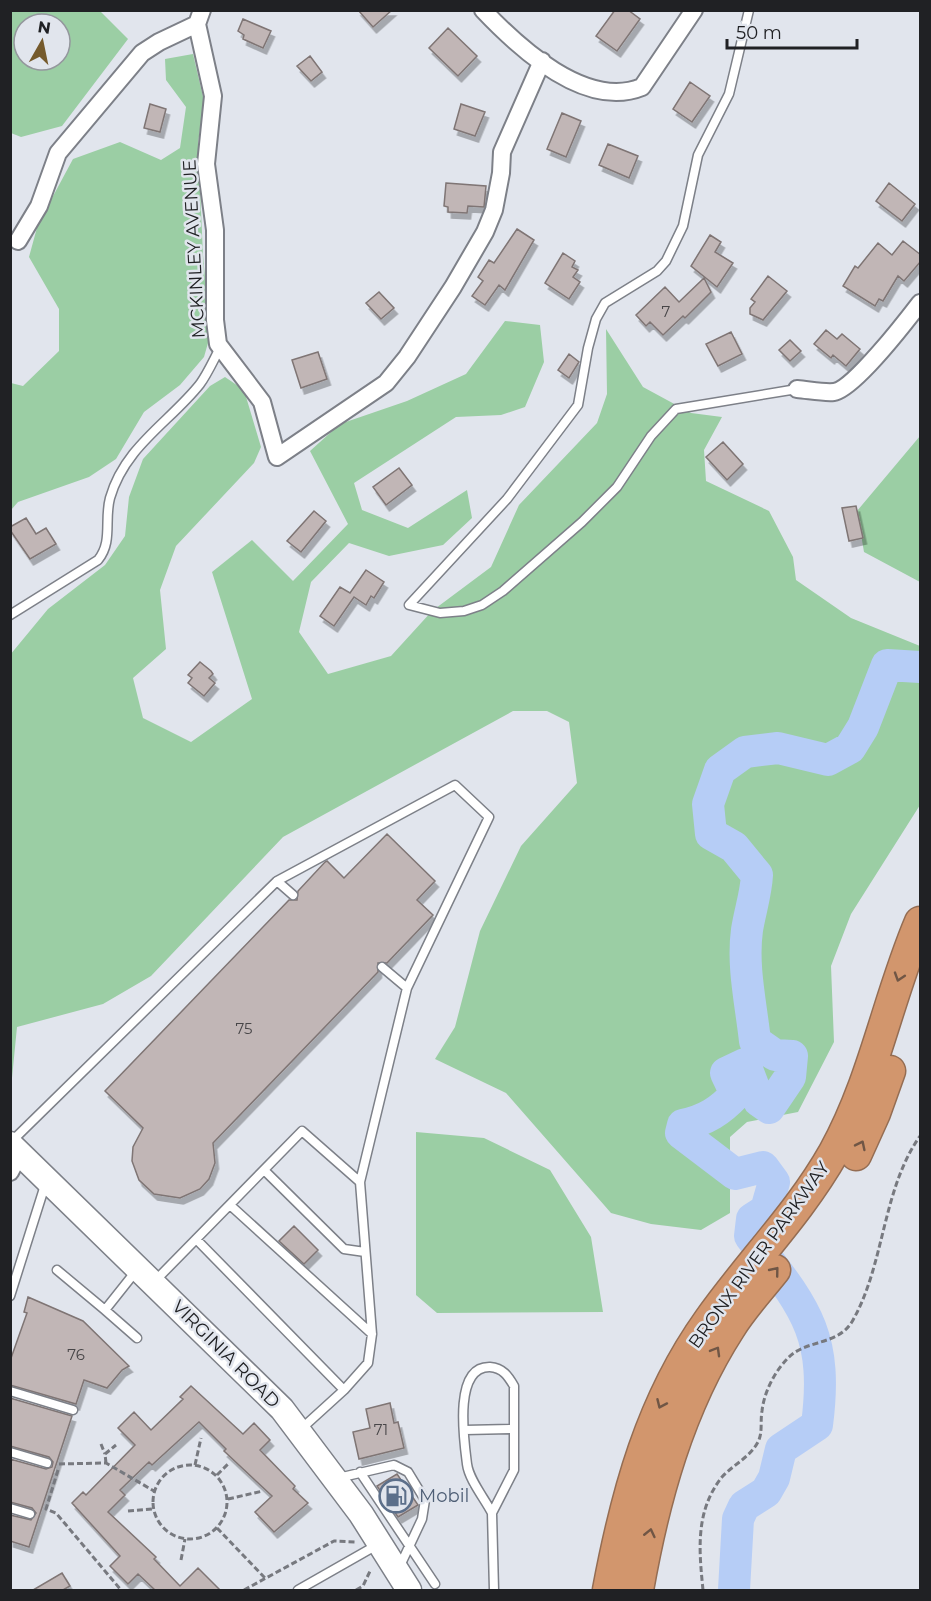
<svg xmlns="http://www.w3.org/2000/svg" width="931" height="1601" font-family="Montserrat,sans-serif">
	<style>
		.green { fill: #9bcea4; fill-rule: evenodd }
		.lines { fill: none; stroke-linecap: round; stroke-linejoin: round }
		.river { stroke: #b6cdf6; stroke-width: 32 }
		.building { fill: #c1b6b6; stroke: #7f7574; stroke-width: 1.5; filter: url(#shadow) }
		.lane-casing { stroke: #7d8088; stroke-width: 11 }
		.street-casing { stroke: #7d8088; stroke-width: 20 }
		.secondary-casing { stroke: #7d8088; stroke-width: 27 }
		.highway-casing { stroke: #946d53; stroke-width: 33 }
		.path { stroke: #77797f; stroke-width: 3; stroke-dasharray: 6 3; stroke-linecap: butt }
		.lane { stroke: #fff; stroke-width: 8 }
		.street { stroke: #fff; stroke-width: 16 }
		.secondary { stroke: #fff; stroke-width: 24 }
		.highway { stroke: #d2966d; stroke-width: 30 }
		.oneway { stroke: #705645 }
		.labels { text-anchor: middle; stroke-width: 5; stroke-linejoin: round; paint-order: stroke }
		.number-label { font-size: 15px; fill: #484648 }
		.street-label { font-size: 18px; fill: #202124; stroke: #e1e5ed }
		.service-label { font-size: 18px; fill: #4e5e75; stroke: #e1e5ed; text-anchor: start }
	</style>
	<defs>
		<filter id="shadow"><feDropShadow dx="3.5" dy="6" stdDeviation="0" flood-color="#0004"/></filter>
	</defs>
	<rect width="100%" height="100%" fill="#e1e5ed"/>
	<path class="green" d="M10 11H100L128 39 62 126 21 137 11 133ZM24 24H60V60H24Z
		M193 54 204 101 198 143 203 255 210 336 204 357 180 385 144 412 116 459 89 477 18 502 11 510V383L23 386 59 351V309L29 257 38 224 73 159 120 142 161 160 180 148 186 107 166 80 165 59Z
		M505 321 540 325 544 362 525 407 501 415 456 417 354 483 362 510 408 528 467 490 472 518 443 545 389 556 349 543 311 582 299 632 328 674 391 656 432 611 491 567 519 505 597 423 607 394 606 329 643 387 691 413 722 417 704 450 706 481 769 511 793 557 796 580 851 618 920 646V805L851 914 831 966 834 1042 798 1112 747 1122 730 1137V1213L701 1230 651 1224 611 1213 506 1093 435 1059 455 1027 480 931 521 846 577 783 569 722 547 711H513L283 837 151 976 103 1004 17 1027 11 1088 10 655 48 609 105 565 125 536 129 497 143 459 210 386 225 377 244 390 261 447 254 463 176 546 160 590 166 649 133 678 143 718 191 742 252 699 212 572 252 540 293 581 348 524 310 451 340 424 407 401 466 374Z
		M920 436V582L864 552 857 511Z
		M416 1132 484 1138 550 1170 591 1237 603 1312 437 1313 416 1295Z"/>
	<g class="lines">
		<path class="river" d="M734 1590 738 1519 744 1506 766 1492 774 1478 781 1449 817 1425C829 1332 804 1307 750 1236L752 1219 766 1210 774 1182 763 1167 735 1174 681 1133 683 1125C706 1120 720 1111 736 1094L726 1073 745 1064 759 1101 769 1108 790 1077 792 1056 775 1055 755 1041C751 1004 742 966 747 930 750 911 756 894 757 875L734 847 711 834 708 804 720 770 745 752 778 748 828 760 850 748 863 727 887 665 920 667"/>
	</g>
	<path class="building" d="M358 10H392L373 27Z
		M615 10H628L640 19 617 51 596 36Z
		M243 19 271 31 263 48 243 39 244 35 238 31Z
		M448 28 477 56 458 76 429 48Z
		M310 56 322 72 311 81 297 66Z
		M690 82 710 96 692 122 673 109Z
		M150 104 166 109 160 132 144 128Z
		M461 104 485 112 475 136 454 129Z
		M562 113 581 121 566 157 547 149Z
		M608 144 638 156 629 178 599 165Z
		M446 183 486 186 484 207 468 206 467 213 448 212V207L444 206Z
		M889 183 915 204 902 221 876 201Z
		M517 229 534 240 505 290 499 285 485 305 472 296 483 281 478 277 489 260 494 263Z
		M710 235 721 242 715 252 733 263 717 287 691 266Z
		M903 241 921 255V261L904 281 898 276 883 301 879 299 875 306 843 286 855 266 858 268 878 243 892 255Z
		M563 253 575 261 572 267 578 270 573 277 580 282 569 299 545 283Z
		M768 276 787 291 763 320 750 314V308L755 302 751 299Z
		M704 278 711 292 685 318 683 316 663 335 650 322 646 326 636 315 665 287 679 302Z
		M379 292 394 308 381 319 366 303Z
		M826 330 837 339 842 334 860 349 846 366 833 355 831 358 814 344Z
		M731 332 742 354 718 366 706 344Z
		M790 340 801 351 790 361 779 350Z
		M318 352 327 379 301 388 292 360Z
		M569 354 579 362 569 378 558 370Z
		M723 442 743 464 727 480 706 457Z
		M399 468 412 485 386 505 373 487Z
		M856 506 863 538 849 541 842 508Z
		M314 511 326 521 301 552 287 541Z
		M26 518 36 534 46 528 56 544 30 559 10 530V527Z
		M366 570 384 582 374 598 371 596 366 605 354 597 334 626 320 616 340 587 350 593Z
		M200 662 211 671 213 674 209 678 215 683 204 696 188 683 192 678 188 675Z
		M387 834 435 881 417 900 433 915 387 963H378V972L213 1143 215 1163 209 1179 200 1189 180 1198 154 1194 139 1180 132 1161 133 1147 143 1128 105 1091 289 900H297L298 891 325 862 327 861 344 878Z
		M294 1226 318 1250 304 1264 279 1241Z
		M28 1297 83 1321 129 1366 122 1370 107 1388 84 1380 76 1404 10 1385V1361L27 1313 24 1312Z
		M191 1386 243 1434 254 1423 270 1440 260 1450 295 1486 293 1489 308 1503 274 1532 255 1512 272 1496 224 1451 226 1449 199 1422 152 1465 149 1462 120 1490 125 1495 108 1512 156 1557 154 1559 180 1586 198 1568 220 1590H155L138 1574 128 1584 110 1566 120 1556 72 1503 83 1492 86 1495 135 1445 118 1428 134 1412 151 1430 183 1399 180 1397Z
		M10 1398 72 1416 29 1547 10 1541V1515L31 1520 36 1513 32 1508 10 1502V1459L46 1469 52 1467 53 1462 49 1457 10 1446Z
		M390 1403 394 1423 398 1422 404 1448 359 1459 353 1432 370 1428 366 1409Z
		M397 1474 418 1505 398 1517 377 1486Z
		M62 1573 70 1586 63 1590H33Z"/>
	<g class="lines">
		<defs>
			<path id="lane" d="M749 10 729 94 698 155 683 226 666 261 657 271 605 303 596 319 588 348 578 405 507 499 409 605 440 613 464 611 482 605 503 591 582 522 617 487 651 436 676 409 797 389
				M10 615 98 560C113 542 104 520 110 498 125 446 170 422 200 384 208 373 214 359 220 348
				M277 881 293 895
				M382 967 407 988
				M11 1142 277 881 455 785 489 817 407 988 360 1182 372 1334 368 1363 344 1390 196 1239
				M264 1170 344 1249 365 1252
				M230 1205 372 1334
				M57 1270 105 1310 136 1271
				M154 1282 302 1131 360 1182
				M10 1296 46 1182
				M105 1310 137 1338
				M10 1391 73 1410
				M300 1430 344 1390
				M465 1430 514 1429
				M10 1452 47 1463
				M360 1472 435 1584
				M338 1478 394 1465 408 1472 425 1500 422 1519 399 1568
				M10 1508 30 1514
				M492 1513C485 1499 469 1480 467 1464 464 1440 453 1366 490 1367 503 1368 508 1376 514 1386V1470L492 1513 494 1590
				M298 1590 377 1545"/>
			<path id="street" d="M202 10 197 24 213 96 206 164 215 230V320L218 344 262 402 277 457 386 383 407 357 453 287 485 232 494 210 501 173 502 152 542 61
				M483 10C518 47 586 110 642 87L694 10
				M18 241 39 206 58 153 142 53 159 42 197 24
				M797 389C809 390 823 393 834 392 853 390 907 320 920 303
				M10 1172 20 1153"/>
			<path id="secondary" d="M10 1144 282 1409 361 1514 409 1590"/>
			<path id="highway" d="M856 1155 875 1113 890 1071
				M608 1590C626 1494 651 1401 709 1320 750 1262 799 1214 834 1152 874 1080 888 997 920 922
				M638 1590C654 1499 679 1407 730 1328 743 1307 760 1289 775 1270"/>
		</defs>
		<use href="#lane" class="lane-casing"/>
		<use href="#street" class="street-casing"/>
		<use href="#secondary" class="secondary-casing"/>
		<use href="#highway" class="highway-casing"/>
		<path class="path" d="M101 1444 105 1454
			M106 1463 105 1454 116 1445
			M59 1464 106 1463 154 1491
			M153 1502a37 37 0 1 1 74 0a37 37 0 1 1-74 0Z
			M195 1465 201 1438
			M58 1470 46 1509 56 1513 121 1590
			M217 1475 229 1463
			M228 1499 263 1491
			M128 1511 153 1509
			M217 1528 265 1578
			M181 1560 185 1539
			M244 1590 334 1541 356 1542
			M356 1590 363 1586 371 1569
			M703 1590C699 1550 695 1511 722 1477 733 1465 750 1457 758 1442 763 1432 760 1422 762 1411 764 1392 775 1371 788 1358 806 1339 839 1346 853 1320 885 1263 882 1190 920 1136"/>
		<use href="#lane" class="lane"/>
		<use href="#street" class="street"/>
		<use href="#secondary" class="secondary"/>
		<use href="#highway" class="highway"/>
	</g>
	<defs><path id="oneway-chevron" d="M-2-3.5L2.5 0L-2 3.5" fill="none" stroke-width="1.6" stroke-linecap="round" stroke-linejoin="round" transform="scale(1.5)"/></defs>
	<g class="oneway">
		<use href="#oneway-chevron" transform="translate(899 977) rotate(108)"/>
		<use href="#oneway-chevron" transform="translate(861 1145) rotate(-64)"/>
		<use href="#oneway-chevron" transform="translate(775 1271) rotate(-51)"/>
		<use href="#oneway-chevron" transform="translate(716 1351) rotate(-60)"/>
		<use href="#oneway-chevron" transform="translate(661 1404) rotate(114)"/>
		<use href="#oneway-chevron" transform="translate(650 1533) rotate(-77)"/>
	</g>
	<defs>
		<symbol id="fuel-ring" viewBox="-11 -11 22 22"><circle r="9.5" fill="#e1e5ed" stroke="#5c6f8a" stroke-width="1.5"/><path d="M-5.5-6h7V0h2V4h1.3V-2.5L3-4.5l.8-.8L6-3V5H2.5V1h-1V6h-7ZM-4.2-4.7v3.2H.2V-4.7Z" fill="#5c6f8a"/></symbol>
	</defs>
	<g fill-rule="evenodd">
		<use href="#fuel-ring" x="377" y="1477" width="38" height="38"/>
	</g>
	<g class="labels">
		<g class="number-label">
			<text x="666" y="317">7</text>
			<text x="244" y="1034">75</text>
			<text x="76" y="1360">76</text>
			<text x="381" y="1435">71</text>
		</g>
		<g class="street-label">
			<text transform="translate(194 249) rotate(-93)" y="6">MCKINLEY AVENUE</text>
			<text transform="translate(759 1255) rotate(-54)" y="6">BRONX RIVER PARKWAY</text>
			<text transform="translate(226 1354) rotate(45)" y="6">VIRGINIA ROAD</text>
		</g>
		<g class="service-label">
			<text x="419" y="1502">Mobil</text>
		</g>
	</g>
	<rect width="931" height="1601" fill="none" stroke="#202124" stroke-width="24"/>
	<g transform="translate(42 42) rotate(9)"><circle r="28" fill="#e1e5ed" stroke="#94979d" stroke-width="1.5"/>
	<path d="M0-4.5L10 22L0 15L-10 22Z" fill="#755a2c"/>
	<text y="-9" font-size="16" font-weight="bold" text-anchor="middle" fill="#202124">N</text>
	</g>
	<path d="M727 39v9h130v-9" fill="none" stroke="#202124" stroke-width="3"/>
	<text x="736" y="39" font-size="18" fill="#202124" stroke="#e1e5ed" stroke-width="4.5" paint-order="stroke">50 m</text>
</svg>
